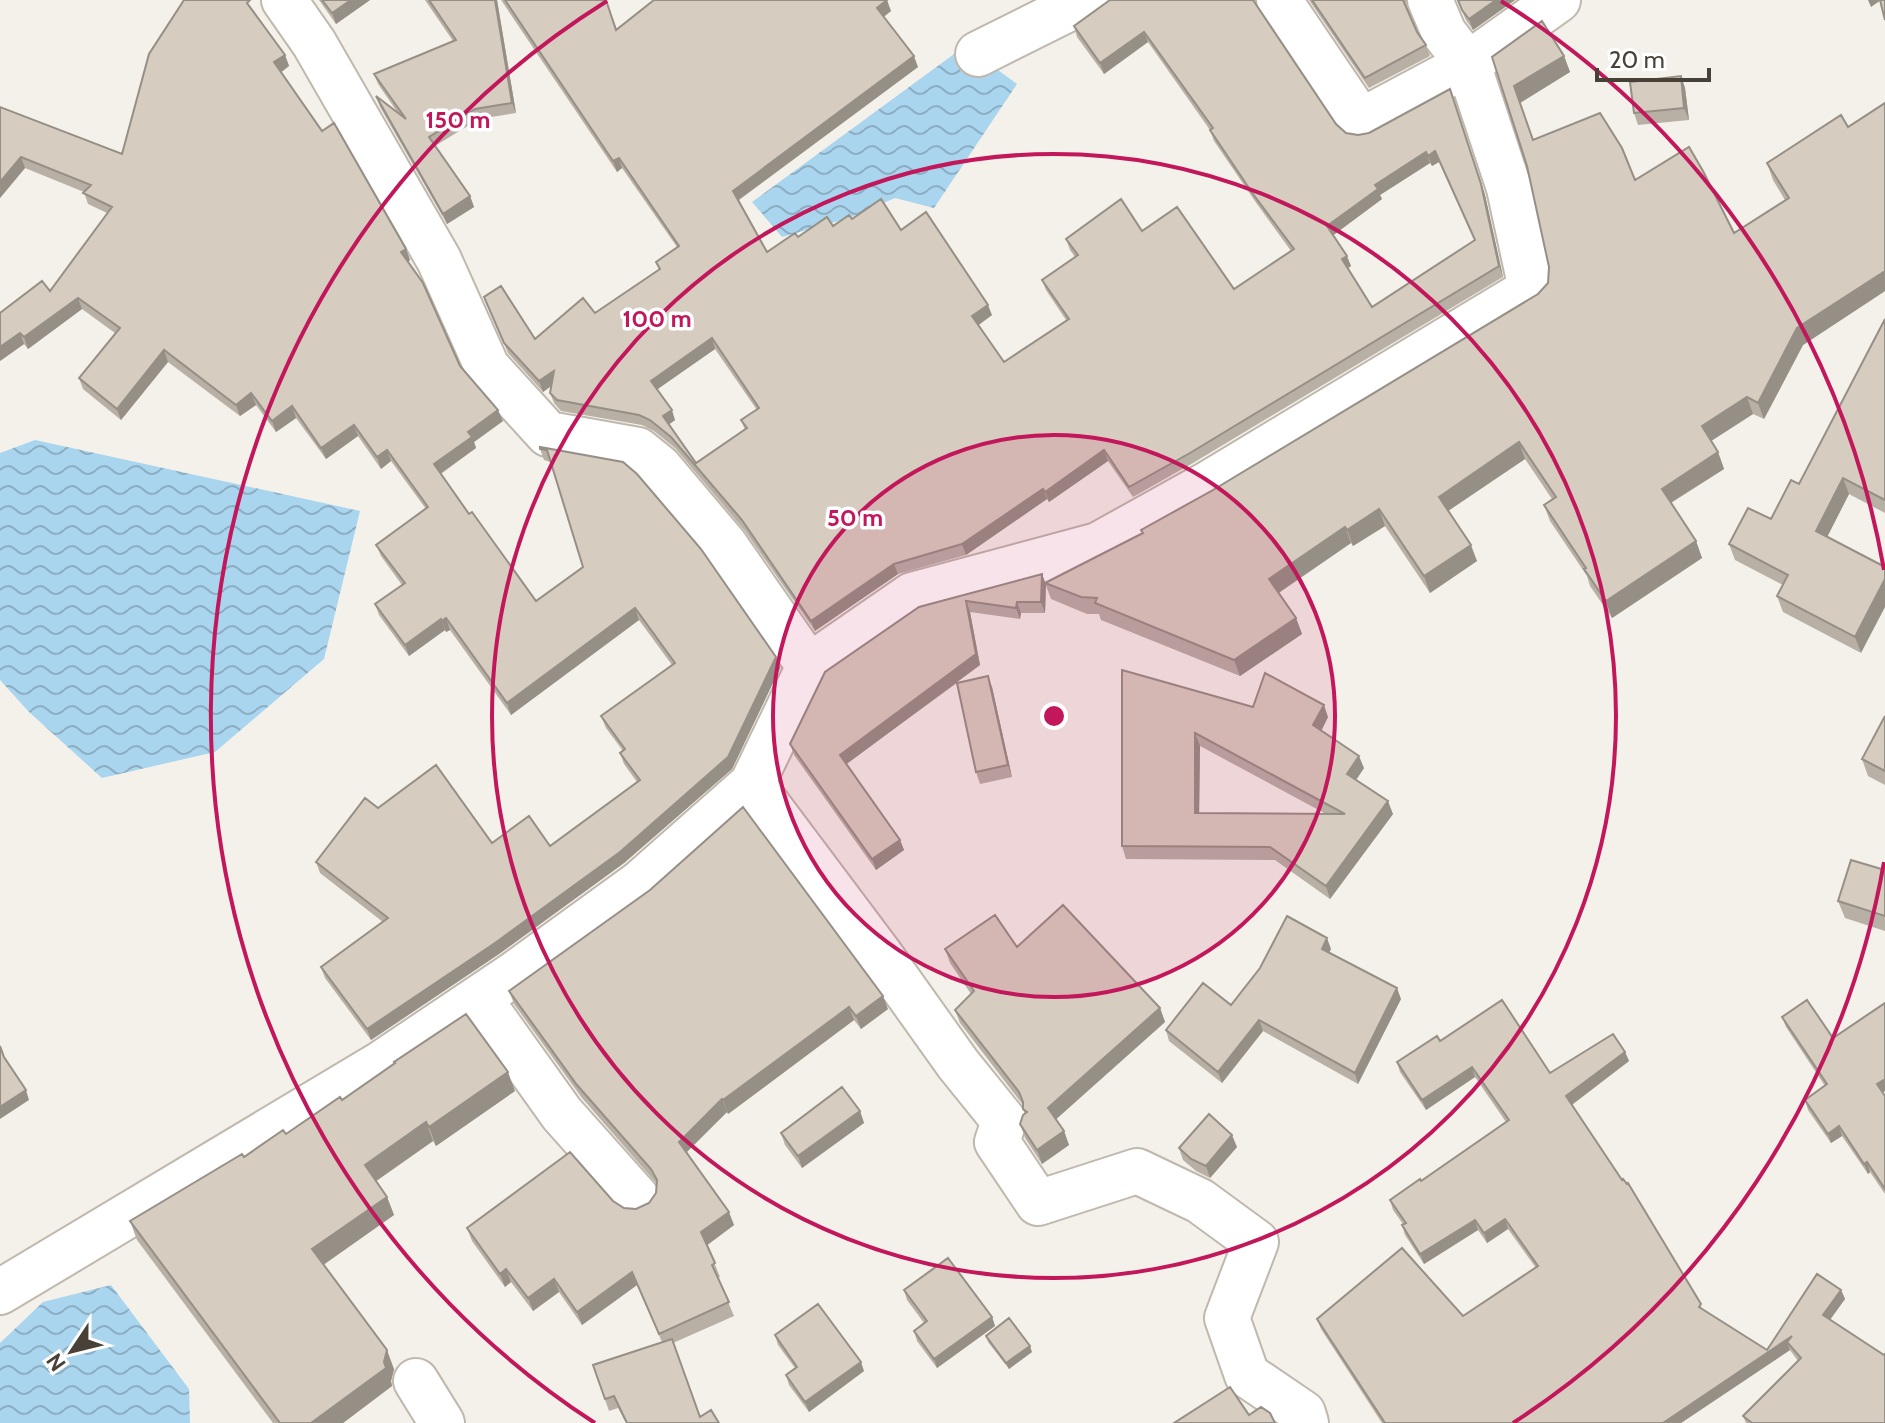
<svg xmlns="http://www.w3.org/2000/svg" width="1885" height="1423" font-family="Cabin,sans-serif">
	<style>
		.water { fill: url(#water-waves) }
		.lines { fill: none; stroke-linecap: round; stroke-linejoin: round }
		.minor-casing { stroke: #c0b8ad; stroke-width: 48 }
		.minor { stroke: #fff; stroke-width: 44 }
		.wall { fill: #b8afa5; fill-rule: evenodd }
		.shaded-wall { fill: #968f86 }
		.building { fill: #d6ccc0; stroke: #968f86; stroke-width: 2; fill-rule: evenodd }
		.ring { fill: none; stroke: #c2185b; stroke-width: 4 }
		.centre { fill: #c2185b; stroke: #fff; stroke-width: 4 }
		.ring-label { font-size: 24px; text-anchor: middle; font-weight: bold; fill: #c2185b; stroke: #fff; stroke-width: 7; stroke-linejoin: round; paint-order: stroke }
	</style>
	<defs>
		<pattern id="water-waves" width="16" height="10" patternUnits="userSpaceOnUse" patternTransform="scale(2)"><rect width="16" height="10" fill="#a9d5ef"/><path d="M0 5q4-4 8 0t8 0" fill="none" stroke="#8caec3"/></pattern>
	</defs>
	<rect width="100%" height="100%" fill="#f4f1ea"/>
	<path class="water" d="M965 46 1017 84 934 208 895 198 849 218 782 237 752 202Z
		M35 440 360 511 324 659 215 752 102 778 29 712 0 680V453Z
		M111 1285 189 1389 190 1423H0V1343L43 1302Z"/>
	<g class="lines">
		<defs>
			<path id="minor" d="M284 0 314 43 439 260 487 367 548 434 638 450 659 467 725 545 809 666
				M1279 0 1361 121 1468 64 1444 33 1430 0
				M978 54 1086 0
				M752 784 881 956 958 1064 1004 1121 997 1142 1038 1203 1137 1171 1200 1201 1256 1242 1227 1318 1247 1375 1303 1413 1306 1423
				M479 998 562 1114 637 1198
				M0 1292 382 1063 513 975 640 883 752 784 809 666 912 595 1098 545 1206 485 1531 289 1509 188 1468 64 1558 0
				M416 1381 442 1423"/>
		</defs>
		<use href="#minor" class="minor-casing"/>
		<use href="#minor" class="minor"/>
	</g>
	<path class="wall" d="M319 0H370L336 24Z
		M425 0H497L516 113 479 119 435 146 470 196 474 207 447 224 380 107 376 96 398 113 378 84 374 74 453 41Z
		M501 0H606L617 30 891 11 883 17 918 67 739 200 767 252 798 237 852 219 901 230 992 315 978 325 1004 362 1066 320 1046 290 1042 280 1075 257 1070 250 1066 239 1142 231 1234 289 1291 251 1257 204 1214 141 1210 130 1148 42 1104 74 1077 37 1074 26 1110 0H1255L1254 3 1336 124 1346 133 1358 135 1369 133 1450 89 1485 195 1503 277 1193 463 1133 497 1108 461 1049 502 1047 499 966 555 898 574 815 631 745 531 675 448 654 431 642 425 561 411 554 403 550 393 551 386 543 392 508 353 484 297 535 339 595 313 659 270 656 262 677 247 622 168 617 172ZM1439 162 1475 240 1372 307 1347 269 1351 266 1333 235 1382 199 1380 195 1430 163 1432 166ZM715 349 757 410 741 420 745 430 696 463 669 424 675 420 657 389Z
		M1309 0H1406L1407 7 1417 32 1426 45 1430 56 1369 88Z
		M1457 0H1515L1473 30 1466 20Z
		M254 11 285 55 289 66 281 72 406 249 410 260 408 262 460 366 503 421 474 442 476 448 441 474 469 514 536 601 583 567 551 462 544 460 540 449 623 462 780 668 732 769 624 863 499 954 371 1040 325 978 321 967 383 922 320 873 316 862 378 808 492 843 550 846 637 782 624 764 620 753 623 751 606 728 601 716 672 665 639 620 511 715 450 630 446 632 445 630 409 656 379 615 375 604 402 585 381 556 376 545 426 509 391 461 381 469 358 436 326 459 296 418 276 432 256 405 240 416 168 362 121 420 83 389 79 378 115 333 82 309 28 349 24 344 0 361 107 213 88 204 84 192 25 168 0 198V107L122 154Z
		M1564 56 1570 72 1520 103 1533 140 1635 180 1734 233 1785 200 1773 180 1767 163 1848 127 1885 103V291L1803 345 1764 419 1753 414 1711 441 1718 452 1724 469 1671 503 1696 541 1702 558 1612 618 1590 586 1587 576 1550 521 1544 505 1552 499 1525 459 1448 511 1477 561 1430 593 1385 526 1353 546 1351 543 1279 593 1296 618 1302 634 1240 676 1101 620 1099 614H1087L1051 599 1045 583 1142 533 1538 294 1548 283 1549 267 1527 166 1492 57Z
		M1681 76 1685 88 1689 120 1638 125 1634 113Z
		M1885 318V513L1849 494 1827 537 1861 653 1783 612 1777 596 1783 585 1735 560 1729 544 1771 519 1799 484Z
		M1042 574 1046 585 1045 613H1021L1020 619 970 612 980 665 957 682 992 687 1012 777 980 784 976 772 957 683 846 764 900 840 904 850 876 870 794 755 790 744 919 607Z
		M1122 670 1253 707 1328 717 1321 730 1364 768 1356 780 1393 814 1330 899 1275 860 1126 859 1122 846ZM1200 746 1326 814 1199 813Z
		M1885 716V785L1868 776 1862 759Z
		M1885 870V931L1845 918 1838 901Z
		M1017 947 1160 1008 1165 1022 1056 1119 1064 1131 1069 1145 1042 1164 1025 1138 1020 1124 1025 1114 1023 1105 960 1023 955 1010 971 994 950 963 945 949Z
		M1331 949 1329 953 1401 999 1358 1084 1263 1031 1222 1083 1169 1041 1166 1030 1231 1005Z
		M509 991 888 1009 861 1029 854 1020 728 1114 727 1112 686 1152 734 1225 707 1245 720 1277 718 1278 734 1316 673 1343 700 1417 719 1423H626L618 1408 609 1411 593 1365 662 1342 637 1285 582 1325 559 1292 533 1311 511 1282 505 1287 472 1241 467 1228 613 1201 624 1208 636 1209 649 1203 656 1193V1183L582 1098 514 1004Z
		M1782 1017 1833 1038 1885 1091 1883 1092 1885 1096V1194L1870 1172 1868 1174 1842 1136 1831 1143 1808 1110 1805 1100 1825 1086 1786 1027Z
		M1440 1041 1550 1073 1625 1052 1629 1061 1572 1105 1703 1310 1767 1350 1841 1290 1845 1299 1830 1320 1885 1423H1746L1743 1416 1798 1361 1790 1350 1681 1423H1382L1321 1329 1317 1319 1463 1316 1536 1268 1508 1229 1487 1243 1478 1230 1424 1264 1405 1235 1402 1225 1403 1224 1393 1210 1390 1200 1421 1181 1506 1122 1475 1077 1426 1110 1400 1072 1397 1062Z
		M515 1091 436 1146 433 1141 376 1181 387 1197 394 1215 324 1264 394 1369 391 1381 392 1386 343 1423H273L137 1240 130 1221 286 1134 342 1100Z
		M860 1111 864 1123 802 1168 785 1145 781 1133Z
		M1237 1147 1210 1178 1196 1171 1183 1160 1179 1148Z
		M904 1290 992 1317 995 1326 937 1368 917 1341 914 1331 924 1323 907 1300Z
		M775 1335 864 1371 809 1412 789 1385 786 1375 795 1368 778 1345Z
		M986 1336 1032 1352 1009 1369 988 1342Z"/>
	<path class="shaded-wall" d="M351 0H370L336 24 332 13Z
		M495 0H497L516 113 512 103Z
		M887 0 891 11 881 19 877 8Z
		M1496 0H1515L1473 30 1469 19Z
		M1868 0H1881L1871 7Z
		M1144 32 1148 42 1104 74 1100 63Z
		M285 55 289 66 279 74 274 62Z
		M914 56 918 67 737 201 733 191Z
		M1564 56 1570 72 1520 103 1514 86Z
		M1681 76 1685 88 1689 120 1684 108Z
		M1450 89 1485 195 1503 277 1499 266Z
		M1435 151 1439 162 1432 166 1428 156Z
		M1426 152 1430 163 1380 195 1382 199 1331 237 1327 226 1375 185Z
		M21 157 25 168 0 198V182Z
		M619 158 622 168 617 172 613 161Z
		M470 196 474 207 447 224 443 214Z
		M406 249 410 260 405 264 401 252Z
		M1347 256 1351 266 1345 270 1342 259Z
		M1885 271V291L1803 345 1764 419 1758 403 1797 328Z
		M78 298 82 309 28 349 24 337Z
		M988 305 992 315 976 327 972 316Z
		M20 333 24 344 0 361V347Z
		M712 338 715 349 655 391 651 381Z
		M164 350 168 362 121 420 117 409Z
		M554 371 558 381 543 392 539 381Z
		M251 393 256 405 240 416 236 405Z
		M1747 397 1753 414 1708 443 1702 426Z
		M292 406 296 418 276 432 272 421Z
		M498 410 503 421 474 442 476 448 438 475 434 464 468 432Z
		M672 410 675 420 667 426 663 416Z
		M354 425 358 436 326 459 321 448Z
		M1519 442 1525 459 1445 513 1439 497Z
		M387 450 391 461 381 469 377 457Z
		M1104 450 1108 461 1049 502 1045 492Z
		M1718 452 1724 469 1667 505 1662 489Z
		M1843 478 1849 494 1822 547 1816 531Z
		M1043 489 1047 499 966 555 962 544Z
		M1379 509 1385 526 1353 546 1347 530Z
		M1345 527 1351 543 1275 595 1269 579Z
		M1696 541 1702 558 1612 618 1606 601Z
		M1471 545 1477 561 1430 593 1424 576Z
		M894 564 898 574 815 631 811 621Z
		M1042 574 1046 585 1045 613 1041 602Z
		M1885 579V607L1861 653 1855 637Z
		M966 601 970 612 980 665 844 766 840 755Z
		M1017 602 1021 613 1020 619 1016 608Z
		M635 608 639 620 511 715 507 703Z
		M446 618 450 630 446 632 442 621Z
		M1296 618 1302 634 1240 676 1234 660Z
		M441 619 445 630 409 656 405 645Z
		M776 657 780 668 732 769 624 863 499 954 371 1040 367 1029Z
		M988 676 992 687 1012 777 1008 765Z
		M1324 705 1328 717 1318 738 1313 725Z
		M1195 733 1200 746 1199 826 1195 813Z
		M1359 756 1364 768 1352 786 1347 774Z
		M1388 801 1393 814 1330 899 1326 886Z
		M900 840 904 850 876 870 872 859Z
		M1327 938 1331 949 1325 960 1322 949Z
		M1397 988 1401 999 1358 1084 1355 1073Z
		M883 996 888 1009 861 1029 856 1016Z
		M849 1007 854 1020 728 1114 723 1100Z
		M1160 1008 1165 1022 1053 1122 1048 1108Z
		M1259 1020 1263 1031 1222 1083 1218 1072Z
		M1625 1052 1629 1061 1570 1106 1566 1096Z
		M1472 1067 1475 1077 1426 1110 1422 1100Z
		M508 1072 515 1091 436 1146 429 1127Z
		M1885 1079V1091L1881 1094 1877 1084Z
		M26 1090 29 1100 0 1119V1107Z
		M722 1099 727 1112 684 1155 679 1142Z
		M860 1111 864 1123 802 1168 798 1156Z
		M426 1122 433 1141 372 1184 365 1165Z
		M1839 1126 1842 1136 1831 1143 1828 1134Z
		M1064 1131 1069 1145 1042 1164 1037 1150Z
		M1232 1135 1237 1147 1210 1178 1206 1166Z
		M1867 1162 1870 1172 1868 1174 1864 1164Z
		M387 1197 394 1215 319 1268 312 1249Z
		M729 1212 734 1225 706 1246 701 1232Z
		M1505 1219 1508 1229 1487 1243 1484 1233Z
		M1475 1220 1478 1230 1424 1264 1420 1254Z
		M506 1269 511 1282 505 1287 500 1274Z
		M632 1272 637 1285 582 1325 577 1312Z
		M554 1279 559 1292 533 1311 528 1298Z
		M1841 1290 1845 1299 1826 1325 1823 1315Z
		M992 1317 995 1326 937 1368 934 1359Z
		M1792 1336 1787 1342 1790 1350 1681 1423H1663Z
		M1030 1346 1032 1352 1009 1369 1006 1363Z
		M387 1350 394 1369 391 1381 392 1386 343 1423H311L384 1362Z
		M861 1362 864 1371 809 1412 805 1402Z"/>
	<path class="building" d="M184 0H250L247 3 285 55 274 62 322 131 334 123 406 249 401 252 423 283 460 366 498 410 468 432 472 437 434 464 469 514 472 512 536 601 583 567 547 450 540 449V447L623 462 637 474 701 549 776 657 728 757 620 852 495 943 367 1029 321 967 388 918 316 862 365 798 378 808 436 765 492 843 529 816 550 846 640 780 620 753 625 749 601 716 675 663 635 608 507 703 446 618 442 621 441 619 405 645 375 604 405 583 376 545 428 507 387 450 377 457 354 425 321 448 292 406 272 421 251 393 236 405 164 350 117 409 79 378 120 328 78 298 24 337 20 333 0 347V313L42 281 50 291 112 207 83 193 91 185 21 157 0 182V107L122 154 149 54Z
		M322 0H351L332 13Z
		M429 0H495L512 103 475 109 429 137 470 196 443 214 376 96 406 119 374 74 456 40Z
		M505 0H606L616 30 654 0H887L877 8 914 56 733 191 767 252 795 233 798 237 827 217 833 226 849 215 852 219 881 199 901 230 926 212 988 305 972 316 1004 362 1069 319 1042 280 1078 255 1066 239 1121 199 1142 231 1177 207 1234 289 1294 249 1253 194 1210 130 1213 128 1144 32 1100 63 1074 26 1110 0H1253L1336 124 1346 133 1358 135 1369 133 1450 89 1481 184 1499 266 1190 453 1129 487 1104 450 1045 492 1043 489 962 544 894 564 811 621 742 520 671 437 650 420 639 415 557 400 550 393 554 371 539 381 504 343 484 297 501 286 535 339 583 298 595 313 660 269 656 262 679 246 619 158 613 161ZM1435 151 1475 240 1372 307 1342 259 1347 256 1327 226 1378 189 1375 185 1426 152 1428 156ZM712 338 759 408 741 420 747 428 696 463 663 416 672 410 651 381Z
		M1312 0H1403L1417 32 1426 45 1365 78Z
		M1458 0H1496L1469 19 1462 10Z
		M1880 0H1885V20Z
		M1542 21 1564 56 1514 86 1533 140 1600 113 1622 148 1635 180 1689 147 1703 171 1734 233 1789 198 1767 163 1841 115 1848 127 1885 103V271L1797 328 1758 403 1747 397 1702 426 1718 452 1662 489 1696 541 1606 601 1584 569 1586 568 1544 505 1556 497 1519 442 1439 497 1471 545 1424 576 1379 509 1347 530 1345 527 1269 579 1296 618 1234 660 1095 603 1097 598 1081 597 1045 583 1143 533 1141 530 1213 490 1538 294 1548 283 1549 267 1527 166 1492 57Z
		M1681 76 1684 108 1634 113 1630 82Z
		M1885 319V500L1843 478 1816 531 1885 567V579L1855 637 1777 596 1788 575 1729 544 1748 508 1771 519 1791 480 1799 484Z
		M1042 574 1041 602H1017L1016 608 966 601 976 654 840 755 900 840 872 859 790 744 825 672 919 607Z
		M1122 670 1253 707 1265 673 1324 705 1313 725 1359 756 1347 774 1388 801 1326 886 1270 847 1122 846ZM1195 733 1345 814 1195 813Z
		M988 676 1008 765 976 772 957 683Z
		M1885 716V771L1862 759Z
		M743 807 883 996 856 1016 849 1007 723 1100 722 1099 679 1142 729 1212 701 1232 715 1263 712 1265 729 1302 659 1334 632 1272 577 1312 554 1279 528 1298 506 1269 500 1274 467 1228 570 1152 613 1201 624 1208 636 1209 649 1203 656 1193 657 1180 651 1169 577 1085 509 991 650 890Z
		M1851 860 1885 870V916L1838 901Z
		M1063 905 1160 1008 1048 1108 1064 1131 1037 1150 1020 1124 1023 1115 1027 1112 1023 1109V1102L1019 1092 955 1010 974 991 945 949 995 915 1017 947Z
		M1287 916 1327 938 1322 949 1397 988 1355 1073 1259 1020 1218 1072 1166 1030 1203 983 1231 1005 1260 968Z
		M1502 1000 1550 1073 1613 1034 1625 1052 1566 1096 1622 1180 1623 1179 1627 1184 1628 1183 1701 1304 1699 1307 1767 1350 1817 1274 1841 1290 1823 1315 1884 1355 1885 1354V1423H1752L1743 1416 1801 1358 1787 1342 1792 1336 1663 1423H1385L1317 1319 1402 1248 1463 1316 1538 1266 1505 1219 1484 1233 1475 1220 1420 1254 1402 1225 1406 1223 1390 1200 1420 1179 1421 1181 1509 1120 1472 1067 1422 1100 1397 1062 1437 1036 1440 1041Z
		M1807 1000 1833 1038 1885 1003V1079L1877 1084 1885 1096V1189L1867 1162 1864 1164 1839 1126 1828 1134 1805 1100 1827 1084 1782 1017Z
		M466 1014 508 1072 429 1127 426 1122 365 1165 387 1197 312 1249 387 1350 384 1362 386 1368 311 1423H280L130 1221 242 1154 244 1157 283 1130 286 1134 340 1097 342 1100 395 1063 394 1062Z
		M0 1046 4 1057 26 1090 0 1107Z
		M842 1087 860 1111 798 1156 781 1133Z
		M1209 1114 1232 1135 1206 1166 1191 1159 1179 1148Z
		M948 1258 992 1317 934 1359 914 1331 927 1321 904 1290Z
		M818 1304 861 1362 805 1402 786 1375 797 1367 775 1335Z
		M1009 1318 1030 1346 1006 1363 986 1336Z
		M672 1339 700 1417 711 1410 719 1423H627L614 1396 605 1399 593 1365Z
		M1230 1387 1249 1415 1261 1407 1270 1413 1275 1423H1174Z"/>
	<circle cx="1054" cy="716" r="281" fill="#c2185b" fill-opacity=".12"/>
	<g class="ring">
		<circle cx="1054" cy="716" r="281"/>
		<circle cx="1054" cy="716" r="562"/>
		<path d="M1884 862A843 843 0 0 1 1513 1423M595 1423A843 843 0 0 1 607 1M1501 1A843 843 0 0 1 1884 570"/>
	</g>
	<circle cx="1054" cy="716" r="12" class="centre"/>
	<g class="ring-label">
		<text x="458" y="128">150 m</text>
		<text x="657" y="327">100 m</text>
		<text x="855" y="526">50 m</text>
	</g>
	<g transform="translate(72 1351) rotate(235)" stroke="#ffffff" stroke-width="6" paint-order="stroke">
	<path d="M0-6L14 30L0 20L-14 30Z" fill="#484138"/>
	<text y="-12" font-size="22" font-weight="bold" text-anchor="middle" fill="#484138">N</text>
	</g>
	<path d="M1597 68v12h112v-12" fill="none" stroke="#484138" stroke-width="4"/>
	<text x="1609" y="68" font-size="24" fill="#484138" stroke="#ffffff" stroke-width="6" paint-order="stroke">20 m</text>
</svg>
